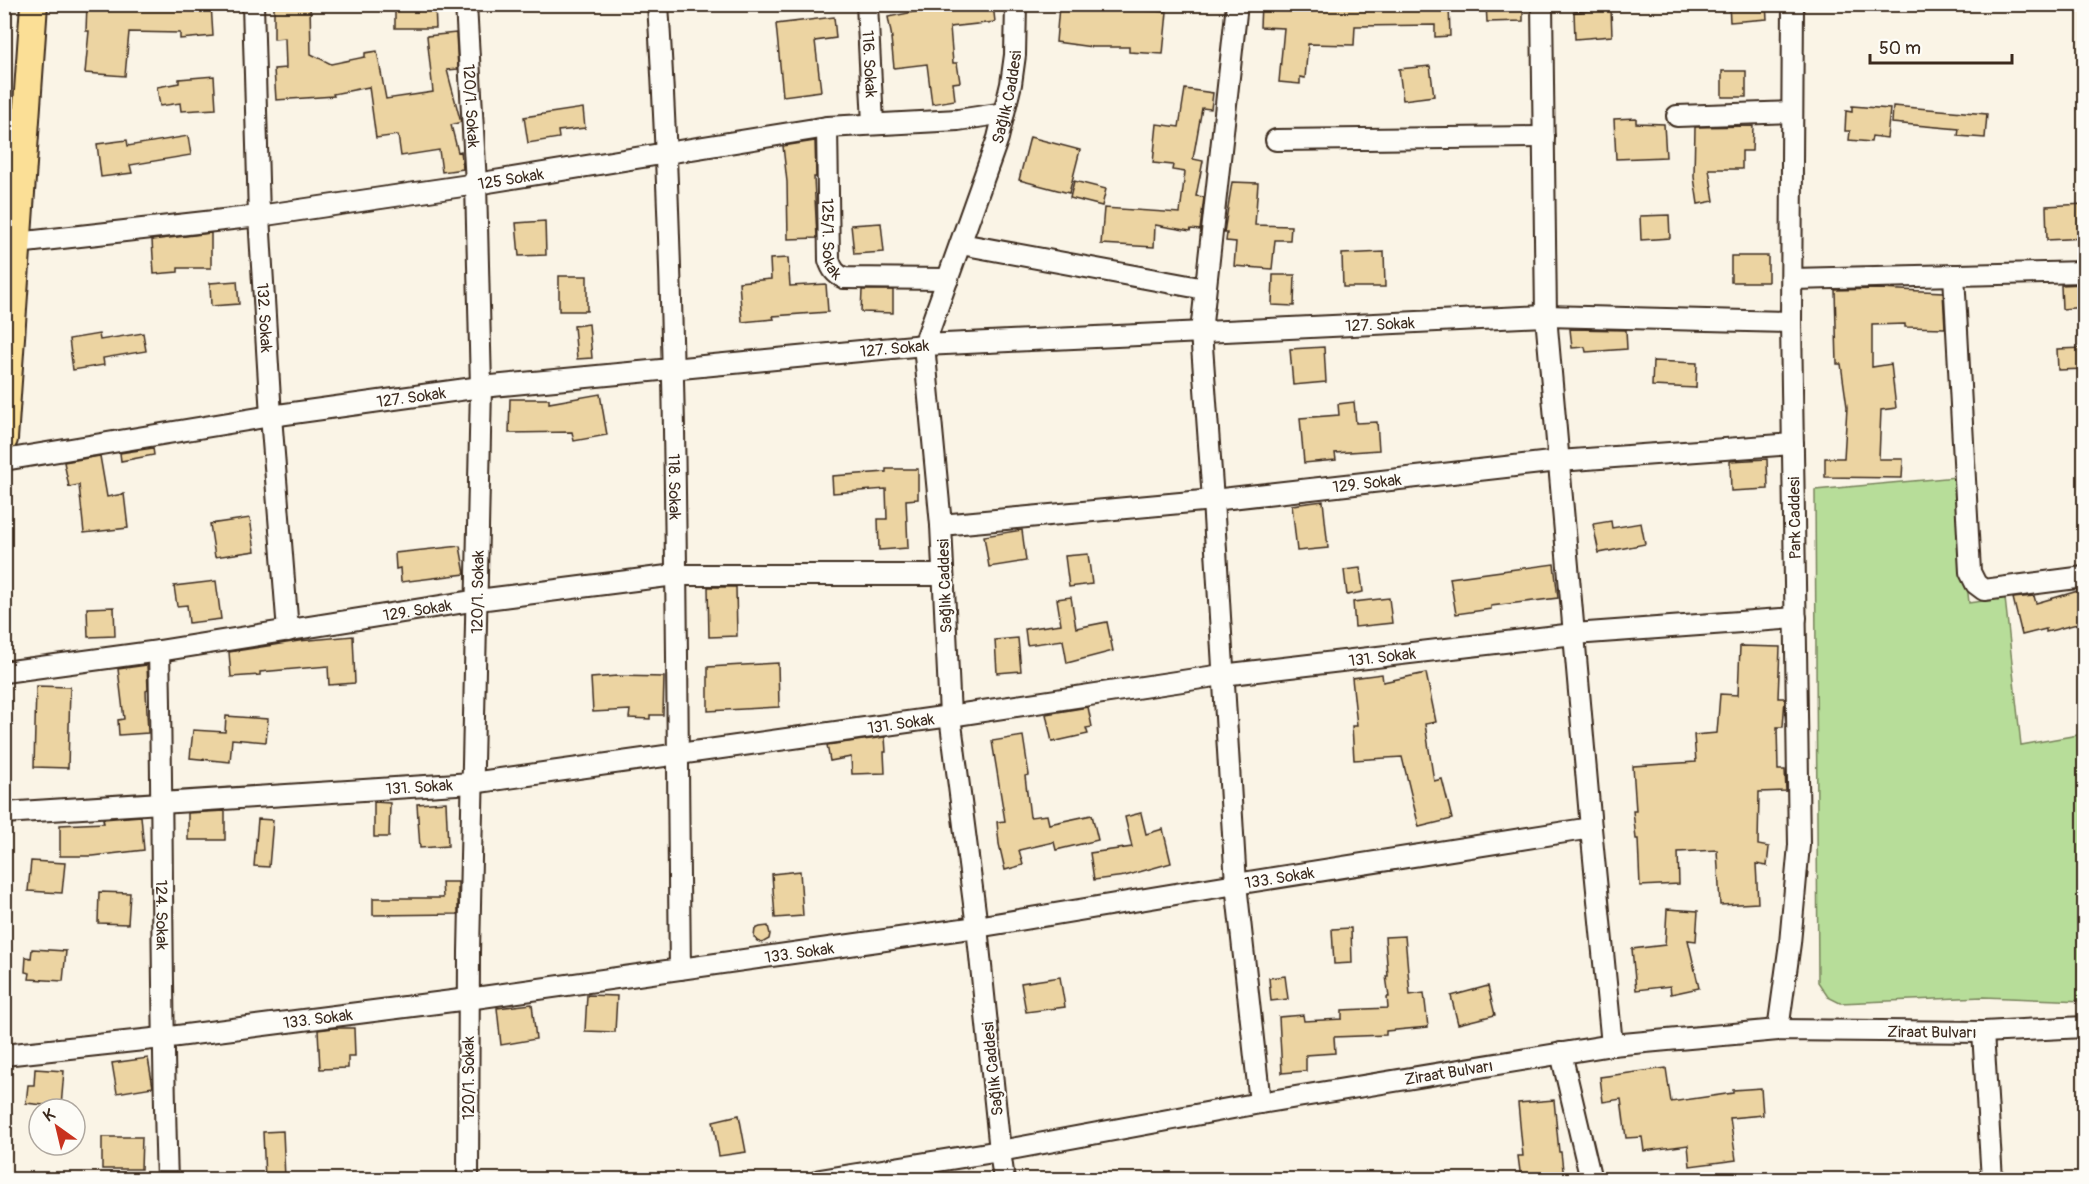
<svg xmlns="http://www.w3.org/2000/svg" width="2089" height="1184" font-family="Pangolin,sans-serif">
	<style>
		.green { fill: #b7dd99; stroke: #79845c; stroke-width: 1.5 }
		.building { fill: #ecd4a2; stroke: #3b2a1e; stroke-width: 1.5 }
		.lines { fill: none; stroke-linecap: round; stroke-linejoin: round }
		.minor-casing { stroke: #3b2a1e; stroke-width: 24 }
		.major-casing { stroke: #3b2a1e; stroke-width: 30 }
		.minor { stroke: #fdfcf7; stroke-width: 20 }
		.major { stroke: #fbdf96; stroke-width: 26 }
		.labels { text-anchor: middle; stroke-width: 4.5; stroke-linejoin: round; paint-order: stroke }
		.street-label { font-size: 16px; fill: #3b2a1e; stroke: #fdfcf7 }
	</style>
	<rect width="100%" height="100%" fill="#faf4e6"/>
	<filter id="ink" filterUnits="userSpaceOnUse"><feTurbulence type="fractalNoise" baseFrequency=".0167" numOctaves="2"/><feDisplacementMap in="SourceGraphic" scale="12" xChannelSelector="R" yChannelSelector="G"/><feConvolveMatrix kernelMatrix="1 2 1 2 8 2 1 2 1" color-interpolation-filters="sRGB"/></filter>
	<g filter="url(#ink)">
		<path class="green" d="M1956 477 1969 603 2005 598 2021 745 2084 734V1001L1983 997 1840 1003 1828 997 1818 982 1815 490Z"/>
		<path class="building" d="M87 4H211L213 36 180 39V33L129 32 125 76 85 73 89 31H86Z
			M274 4H310L311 54 331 64 365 57V53L377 51 386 99 433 92 427 36 456 33 458 69 447 70 460 119 461 122 451 125 458 152 461 151 463 169 442 172 439 150 401 156 398 135 376 138 369 87 333 94 334 96 276 100 274 69 286 68 285 38 274 39Z
			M395 4H435L436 28H395Z
			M954 4H993L995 22 950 27 953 63H957L960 82 953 83 955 100 932 104 927 64 894 68 891 38H892L888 17Z
			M1092 4H1114V8L1167 12 1163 54 1129 52V47H1092L1056 42 1059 6 1092 9Z
			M1261 4 1322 7V4H1449L1450 36 1435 37V25L1355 26 1354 45 1308 44 1305 78 1300 77V84L1279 82 1284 28 1260 27Z
			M1486 4H1523V21L1487 22Z
			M1729 4H1766L1767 19 1730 22Z
			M1611 9 1612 36 1575 39 1574 12Z
			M834 17 836 38 815 41 821 91 783 96 776 24Z
			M1430 66 1434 96 1403 100 1399 69Z
			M1722 71H1746V97H1722Z
			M214 76 216 109 181 111 180 103 160 106 157 87 179 83V79Z
			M1185 89 1213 93 1211 109 1202 108 1193 159 1203 161 1196 196 1204 197 1200 230 1191 229 1190 231 1155 225 1154 247 1101 244 1104 208 1180 213 1185 172 1172 170 1173 165 1153 163 1157 124 1179 127Z
			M1852 106 1890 109 1887 138 1872 136 1871 142 1849 140 1850 131H1845L1846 111 1852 112Z
			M1893 106 1987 114 1985 138 1958 136 1959 129 1892 123Z
			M583 108 585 128 558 131 559 138 528 143 524 117Z
			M1636 118V123L1664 124 1666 157 1616 159 1614 119Z
			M1753 126 1752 151H1742V169H1709L1714 201 1698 204 1694 177 1695 127Z
			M188 136 191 155 130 165 132 173 101 177 97 144 127 140 128 146Z
			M1030 137 1080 150 1069 193 1019 180Z
			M815 141 816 177H814L817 238 788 239 787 182 783 146Z
			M1074 181 1106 189 1102 206 1070 198Z
			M1232 182 1258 183 1255 225 1291 226 1290 240H1275L1272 269 1234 266 1236 242 1226 241 1227 233H1224Z
			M2085 204V238L2047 240 2046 206Z
			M1669 215 1670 238 1641 240 1640 216Z
			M545 221 546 255 519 256 516 223Z
			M881 223 884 252 854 254 851 225Z
			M211 233V268H178V272L154 274 152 240Z
			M1384 252 1385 287H1343L1342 254Z
			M1731 256H1768V282H1731Z
			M788 258 790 286 826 284 828 312 773 316 774 319 742 322 739 282 771 279 770 259Z
			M1273 275H1295L1294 306 1272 305Z
			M559 276H587V311H559Z
			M237 281 239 304 211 306 210 283Z
			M2085 284V307L2062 309 2061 285Z
			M1879 289 1943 292 1945 328 1905 327V324L1872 325V367L1891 364 1896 408 1881 410 1879 459H1903L1902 478 1825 477V458H1844L1847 407 1841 364H1837L1835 290Z
			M862 290H893V313L861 312Z
			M589 324 592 358 577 359 574 326Z
			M1570 329 1626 330 1627 349 1586 352 1585 347 1572 348Z
			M143 333 146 351 103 358 104 365 73 370 69 339 99 334 100 340Z
			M1324 347 1326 382 1293 385 1290 349Z
			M2085 348V369L2058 370 2057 349Z
			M1653 361 1697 363 1696 388 1652 386Z
			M600 394 607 435 574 441 572 432 509 433 510 399H549V403Z
			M1354 402 1356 423 1377 422 1379 450 1335 453 1336 460 1304 463 1300 418 1339 415 1338 404Z
			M153 448 154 455 121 461 120 453Z
			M100 456 107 497 124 494 128 528 84 533 79 485 69 487 64 462Z
			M1767 459 1768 489 1731 491 1730 461Z
			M886 469H918V499L906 500 908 548 879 550 878 519H887L886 489 833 493 832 476 886 472Z
			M1323 501 1328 548 1297 551 1292 505Z
			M250 518 255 551 215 557 210 524Z
			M1611 521 1612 528 1641 523 1645 544 1599 553 1593 524Z
			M1022 530 1026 561 989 567 984 536Z
			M460 546 465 574 401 582 400 568 396 569 395 553Z
			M1088 554 1092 584 1069 587 1065 556Z
			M1554 564 1558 598 1491 606V609L1456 614 1450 578Z
			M1360 568 1363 592 1347 595 1344 570Z
			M216 581 221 619 189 623 187 605 177 606 174 586Z
			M708 587H736L737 636 709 637Z
			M2078 591 2085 622 2046 632V629L2022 635 2013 598 2034 596 2036 603Z
			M1071 597 1076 628 1107 622 1113 651 1067 663 1063 640 1027 645 1025 629 1061 624 1057 599Z
			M1389 598 1392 623 1355 627 1353 602Z
			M114 607 115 636 88 637 87 608Z
			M353 636 355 683 329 685 328 666 260 672V675L231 677 229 652 299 641Z
			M1018 638 1021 671 997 673 995 640Z
			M1740 646 1780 647 1778 698H1785L1783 727H1777L1778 770H1785L1786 791 1759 792 1758 845 1769 847 1767 866 1756 864 1758 903 1720 905 1717 850 1678 852 1679 884 1640 886 1638 839H1636L1633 811H1636L1633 766 1696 762 1694 735 1717 733 1720 694 1738 695Z
			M778 663 779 707 708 711V667Z
			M147 665 148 690 146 691 148 733 119 735 118 720 124 719 118 669Z
			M1426 673 1436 722 1425 724 1434 781 1442 779 1452 819 1419 827 1402 757 1354 760 1352 726H1357L1352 678 1382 674 1383 682Z
			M617 676 664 677 663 715H650V719L629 718 630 710 593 712 591 678Z
			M36 686 70 687 68 768 34 767Z
			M1088 707 1092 727 1086 728 1088 734 1052 742 1046 714Z
			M226 716 268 719 266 742 232 739 230 762 190 758 193 730 225 732Z
			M1023 736 1029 775 1025 776 1030 817 1047 815 1049 824 1092 815 1098 840 1056 850 1054 842 1019 850 1023 865 1005 870 999 844 997 822 1005 821 992 741Z
			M885 737 886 752H884L885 773 852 774 851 757 830 761 827 745Z
			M374 802 390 803 389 837H374Z
			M446 802 448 846 420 848 417 804Z
			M225 811V840H188V813Z
			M1141 813 1146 834 1163 829 1171 863 1125 876 1094 880 1090 853 1132 847 1125 817Z
			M141 816 144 850 93 856H60V825L104 823 103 819Z
			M258 819 273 820 269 867 254 866Z
			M31 861 65 863 62 893 28 891Z
			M800 871 803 916 775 918 772 874Z
			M442 882H458V914L373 915V898H443Z
			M99 892 130 893 128 924 98 923Z
			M1667 909 1698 911 1696 941 1688 940 1699 988 1671 994 1670 986 1636 990 1632 949 1665 945Z
			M768 926 770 934 769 939 762 943 757 941 754 937 755 929 760 927Z
			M1351 928 1352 963 1334 964 1332 929Z
			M1405 936 1410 995 1424 993 1428 1027 1386 1031V1035L1334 1037 1335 1053 1306 1055V1071L1282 1073 1279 1017 1303 1015 1304 1021 1342 1019V1010L1388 1008 1387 997H1389L1386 976H1388L1385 937Z
			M32 949 66 951 63 981 29 979 30 973 25 972 26 957 31 958Z
			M1285 976 1288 999 1271 1001 1269 978Z
			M1060 977 1065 1007 1026 1012 1021 983Z
			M1488 986 1495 1015 1458 1024 1451 996Z
			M587 995 617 996 615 1032 585 1031Z
			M532 1004 536 1039 501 1045 497 1008Z
			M334 1028H354L355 1056H348V1068L320 1069 318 1030Z
			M148 1058 153 1087 117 1093 112 1063Z
			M1666 1068 1671 1102 1733 1093V1090L1761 1088 1763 1115 1730 1118 1736 1160 1690 1166 1688 1145 1644 1151 1642 1137 1626 1138 1621 1099 1603 1102 1600 1077Z
			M35 1069 64 1071 61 1107 26 1103 28 1085H34Z
			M1554 1100 1559 1152H1561L1564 1179H1521L1518 1156H1523L1518 1103Z
			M739 1115 746 1152 719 1156 713 1121Z
			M283 1131 285 1179H265L263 1132Z
			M102 1137H142L141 1169H102Z"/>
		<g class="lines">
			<defs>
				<g id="minor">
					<path id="s1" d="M253 4 259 216 271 416 288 631"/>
					<path id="s2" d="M466 4 476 184 481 387 469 952 468 1180"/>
					<path id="s3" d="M658 4C678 326 676 648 680 969"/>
					<path id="s4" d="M867 4 873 123"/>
					<path d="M1237 4 1201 332 1213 500 1236 884 1260 1103"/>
					<path d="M1542 4 1546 316 1591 828 1612 1045"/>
					<path d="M1677 116 1792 112"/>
					<path id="s5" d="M827 127 829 260C832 269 835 274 844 278L948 279"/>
					<path d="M1276 140 1544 137"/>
					<path id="s6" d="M17 243 259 216 476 184 827 127 958 120 1004 113"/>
					<path d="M961 244 1205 289"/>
					<path d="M1954 275 1970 572 1976 584 1984 590 2084 577"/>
					<path d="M1792 279 2084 272"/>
					<path id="s7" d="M4 460 271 416 481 387 924 345 1546 316 1791 322"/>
					<path id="s8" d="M941 525 1213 500 1559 461 1793 444"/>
					<path id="s9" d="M159 651C163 827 161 1003 167 1180"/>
					<path id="s10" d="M4 672 159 651 478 600 675 575H942"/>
					<path id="s11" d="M4 813 472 783 950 716 1222 675 1574 634 1796 618"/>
					<path d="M1778 1030 1790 943 1799 845 1791 322 1793 4"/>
					<path d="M1983 1032 1992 1180"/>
					<path d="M1561 1053 1591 1180"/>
					<path id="s12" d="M4 1055 162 1038 468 999 977 927 1236 884 1591 828"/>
					<path id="s13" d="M820 1180 1000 1151 1260 1103 1612 1045 1778 1030 1983 1032 2084 1027"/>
					<path id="s14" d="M1004 1180 1000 1151 977 927 950 716 941 525 924 345 998 138 1011 84 1015 55 1016 4"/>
				</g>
				<path id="major" d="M4 439 34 4"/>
			</defs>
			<use href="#minor" class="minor-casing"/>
			<use href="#major" class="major-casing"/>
			<use href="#minor" class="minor"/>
			<use href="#major" class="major"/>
		</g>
	</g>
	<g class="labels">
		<g class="street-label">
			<text dy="6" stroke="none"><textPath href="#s4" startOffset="60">116. Sokak</textPath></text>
			<text dy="6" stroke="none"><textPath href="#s14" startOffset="1101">Sağlık Caddesi</textPath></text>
			<text dy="6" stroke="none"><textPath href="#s2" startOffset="102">120/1. Sokak</textPath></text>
			<text dy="6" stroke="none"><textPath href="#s6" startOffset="498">125 Sokak</textPath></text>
			<text dy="6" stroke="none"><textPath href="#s5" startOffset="112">125/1. Sokak</textPath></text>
			<text dy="6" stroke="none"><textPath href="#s1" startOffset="314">132. Sokak</textPath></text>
			<text dy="6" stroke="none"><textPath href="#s7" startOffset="1384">127. Sokak</textPath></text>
			<text dy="6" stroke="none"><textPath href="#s7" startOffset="898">127. Sokak</textPath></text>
			<text dy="6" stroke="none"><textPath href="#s7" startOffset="412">127. Sokak</textPath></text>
			<text dy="6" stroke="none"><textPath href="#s8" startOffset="428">129. Sokak</textPath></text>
			<text dy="6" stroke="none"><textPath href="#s3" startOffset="483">118. Sokak</textPath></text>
			<text transform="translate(1794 518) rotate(-91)" y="6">Park Caddesi</text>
			<text transform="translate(944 586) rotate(-92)" y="6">Sağlık Caddesi</text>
			<text transform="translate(477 592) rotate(-89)" y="6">120/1. Sokak</text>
			<text dy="6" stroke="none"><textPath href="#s10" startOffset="418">129. Sokak</textPath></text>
			<text dy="6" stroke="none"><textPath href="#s11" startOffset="1388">131. Sokak</textPath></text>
			<text dy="6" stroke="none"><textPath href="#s11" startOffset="902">131. Sokak</textPath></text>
			<text dy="6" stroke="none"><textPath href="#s11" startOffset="416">131. Sokak</textPath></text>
			<text dy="6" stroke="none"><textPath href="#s12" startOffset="1288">133. Sokak</textPath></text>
			<text dy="6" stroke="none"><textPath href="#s9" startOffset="264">124. Sokak</textPath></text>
			<text dy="6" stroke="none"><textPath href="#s12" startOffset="802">133. Sokak</textPath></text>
			<text dy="6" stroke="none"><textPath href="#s12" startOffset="316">133. Sokak</textPath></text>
			<text dy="6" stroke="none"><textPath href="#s13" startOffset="1124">Ziraat Bulvarı</textPath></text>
			<text transform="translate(992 1069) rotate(-96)" y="6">Sağlık Caddesi</text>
			<text dy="6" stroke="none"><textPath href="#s13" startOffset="638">Ziraat Bulvarı</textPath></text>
			<text transform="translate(468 1078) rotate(-90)" y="6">120/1. Sokak</text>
		</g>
	</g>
	<rect width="2089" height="1184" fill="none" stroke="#fdfcf7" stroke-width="24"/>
	<rect x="12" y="12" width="2065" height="1160" fill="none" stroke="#3b2a1e" stroke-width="2" filter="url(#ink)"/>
	<g transform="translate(57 1127) rotate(326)"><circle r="28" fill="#fdfcf7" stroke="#afa8a0" stroke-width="1.5"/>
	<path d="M0-4.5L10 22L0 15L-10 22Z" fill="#c8321e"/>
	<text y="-9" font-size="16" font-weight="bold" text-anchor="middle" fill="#3b2a1e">K</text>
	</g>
	<path d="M1870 54v9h142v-9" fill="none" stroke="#3b2a1e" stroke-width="3"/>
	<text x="1879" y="54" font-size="18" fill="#3b2a1e" stroke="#fdfcf7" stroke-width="4.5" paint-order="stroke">50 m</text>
</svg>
